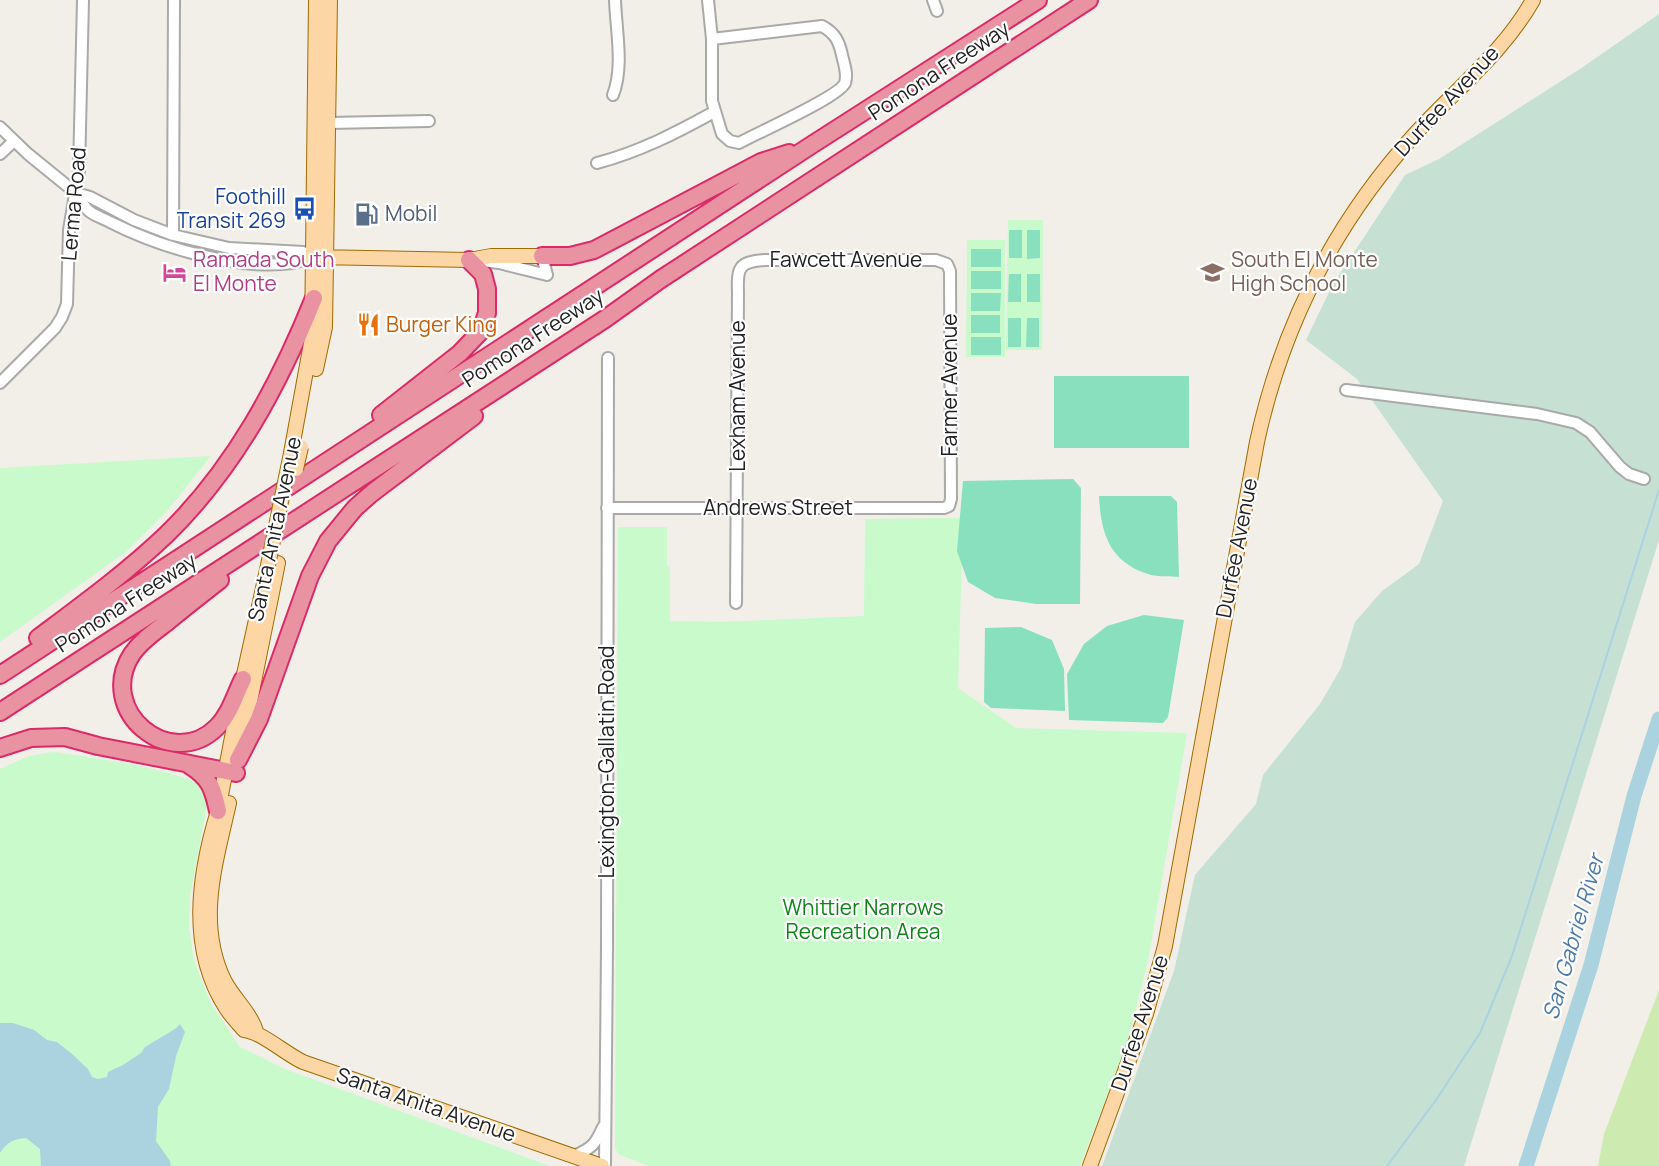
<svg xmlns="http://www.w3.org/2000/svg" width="1659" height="1166" font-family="Manrope,sans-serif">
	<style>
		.grass { fill: #cdebb0 }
		.wetland { fill: #c6e0d4 }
		.park { fill: #c8facc }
		.pitch { fill: #88e0be }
		.water { fill: #aad3df }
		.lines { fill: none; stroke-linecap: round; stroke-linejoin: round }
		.stream { stroke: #aad3df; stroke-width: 2 }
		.river { stroke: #aad3df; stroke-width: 15 }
		.minor-casing { stroke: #a9a9a9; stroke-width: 14 }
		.major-casing { stroke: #a06b00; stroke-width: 16 }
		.highway-casing { stroke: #dc2a67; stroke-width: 20 }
		.minor { stroke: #fff; stroke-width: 10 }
		.major { stroke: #fcd6a4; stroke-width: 14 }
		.highway { stroke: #e892a2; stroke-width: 16 }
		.major-bridge-casing { stroke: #a06b00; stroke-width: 16; stroke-linecap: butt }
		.major-bridge { stroke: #fcd6a4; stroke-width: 14 }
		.labels { text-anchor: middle; stroke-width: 4.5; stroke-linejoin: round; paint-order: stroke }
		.street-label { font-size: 21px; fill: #222; stroke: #fff }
		.transit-label { font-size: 21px; fill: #164399; stroke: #fff; text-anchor: end }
		.service-label { font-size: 21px; fill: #4e5e75; stroke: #fff; text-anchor: start }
		.hotel-label { font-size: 21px; fill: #b23c85; stroke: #fff; text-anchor: start }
		.education-label { font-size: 21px; fill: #785e54; stroke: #fff; text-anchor: start }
		.food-label { font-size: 21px; fill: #c56008; stroke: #fff; text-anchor: start }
		.park-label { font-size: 21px; fill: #0c8416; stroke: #fff }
		.water-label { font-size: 22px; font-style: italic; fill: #4a7aab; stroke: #fff }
	</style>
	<rect width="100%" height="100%" fill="#f2efe9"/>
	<path class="grass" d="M1659 990V1166H1598L1604 1134Z"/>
	<path class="wetland" d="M1659 14V540L1464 1166H1102L1174 971 1195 875 1256 804 1263 775 1320 704 1341 668 1355 622 1382 591 1419 564 1443 501 1357 379 1306 340 1333 284 1405 175 1439 159 1583 67Z"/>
	<path class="park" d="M1008 220H1043L1042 350H1006Z
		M967 240H1005V357H966Z
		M211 456 167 511 127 551 0 642V468Z
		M963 518 958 688 1016 728 1187 733 1148 961 1128 1040 1080 1166H649L618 1154 615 1147 618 527H667V565L670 566V621L720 622 864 616 865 519Z
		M53 752C79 755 179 770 197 784 203 789 206 797 207 805L190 895 189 928 194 960 210 1002 240 1047 285 1069 550 1166H0V769L29 756Z"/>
	<path class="pitch" d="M1009 230H1022V258H1009Z
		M1027 230H1040V258L1027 259Z
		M971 249H1001V267H971Z
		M971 271H1001V289H971Z
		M1009 274H1021V302H1008Z
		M1027 274H1040V302H1027Z
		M971 293H1001L1000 311H971Z
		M971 315H1000V333H971Z
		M1008 318H1021V347H1008Z
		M1027 318H1039V347H1026Z
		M971 337H1001V355H971Z
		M1054 376H1189V448H1054Z
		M1073 479 1081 488 1080 604H1036L995 598 968 582 957 551 963 481Z
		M1099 496H1171L1177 502 1179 577C1171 576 1160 577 1151 575 1110 563 1101 535 1099 496Z
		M1144 615 1184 620 1168 717 1163 723 1069 720 1067 674 1084 644 1107 626Z
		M1021 627 1052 640 1064 669 1065 711 991 708 984 702 985 628Z"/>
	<path class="water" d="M0 1023H13L34 1030 47 1040 57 1042 72 1054 88 1069 92 1077 98 1079 107 1077 108 1072 123 1065 141 1053 145 1047 175 1029 180 1024 185 1032 176 1056 169 1089 158 1107 156 1141 170 1161 171 1166H41L40 1149 26 1138C13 1139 7 1142 0 1153Z"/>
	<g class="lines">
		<path class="stream" d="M1387 1166 1436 1100 1480 1033 1512 956 1659 490"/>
		<path class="river" d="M1526 1166 1591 965 1634 796 1659 719"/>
		<defs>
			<path id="minor" d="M708 0 712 39V101L722 134 730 141 739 143C757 133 839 97 845 83 848 74 844 64 842 55 839 41 835 33 822 26L712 39
				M933 0 937 11
				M613 95C624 67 616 30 615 0
				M328 123 429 121
				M0 127 28 154 76 193 90 197 134 220 173 235 229 248 303 252 314 257
				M0 154 14 141
				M597 163C639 152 676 133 714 112
				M76 193C80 199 84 207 89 211 95 216 103 218 110 222 161 248 259 279 314 257
				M173 235 174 0
				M482 261 499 263 547 275 542 256
				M0 383 55 328 62 317 67 304 69 230 79 171 83 0
				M1346 390 1537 414 1576 423 1590 432 1620 467 1629 474 1644 479
				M607 508H944L949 506 951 499 950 271 947 264 936 260H765C739 262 737 267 738 292L736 603
				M574 1156C592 1148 595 1145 603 1127
				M605 1166 607 946 608 358"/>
			<path id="major" d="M317 257 469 260 491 256H542
				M316 369 325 327 330 0
				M291 453 312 338 316 0
				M267 570 243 679 218 811C198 876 188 949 226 1008 231 1016 238 1023 244 1030 262 1032 284 1053 303 1062L602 1166
				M241 746 278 563
				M229 803C216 862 196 922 224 980 233 998 250 1012 256 1031
				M1090 1166 1146 1014 1165 946 1257 442C1282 326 1336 221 1416 133 1456 89 1504 52 1533 0"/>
			<path id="highway" d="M542 256H570L594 250 761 162 789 153
				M381 415 460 353 481 331 487 313V289L483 274 469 260
				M220 580C202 594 184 608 166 623 154 632 141 641 132 654 95 711 171 773 217 727 230 714 235 695 243 679
				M38 638C82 605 126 573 166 535 234 469 279 385 314 298
				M0 675 810 146 1038 0
				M0 712 605 319 661 279 1089 0
				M0 748 31 738 65 737 98 746 236 773
				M238 760 259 719 310 576 328 541 355 508 372 493 474 416
				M189 765C210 778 213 788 218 811"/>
		</defs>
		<use href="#minor" class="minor-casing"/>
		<use href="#major" class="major-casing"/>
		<use href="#highway" class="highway-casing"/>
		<use href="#minor" class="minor"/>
		<use href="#major" class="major"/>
		<use href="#highway" class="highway"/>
		<defs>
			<path id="major-bridge" d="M296 469 301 447
				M267 570 291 453"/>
		</defs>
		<use href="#major-bridge" class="major-bridge-casing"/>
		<use href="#major-bridge" class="major-bridge"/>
	</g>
	<defs>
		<symbol id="bus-bare" viewBox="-9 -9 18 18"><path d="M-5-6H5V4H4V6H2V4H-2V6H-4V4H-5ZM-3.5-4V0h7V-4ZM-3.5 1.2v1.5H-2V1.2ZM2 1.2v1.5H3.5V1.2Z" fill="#1a4fb4" stroke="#fff" stroke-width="2.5" paint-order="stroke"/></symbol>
		<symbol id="fuel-bare" viewBox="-9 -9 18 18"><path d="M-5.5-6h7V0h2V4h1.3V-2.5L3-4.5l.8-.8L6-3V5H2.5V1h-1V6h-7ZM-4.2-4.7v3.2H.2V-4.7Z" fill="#5c6f8a" stroke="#fff" stroke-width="2.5" paint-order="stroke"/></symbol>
		<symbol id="hotel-bare" viewBox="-9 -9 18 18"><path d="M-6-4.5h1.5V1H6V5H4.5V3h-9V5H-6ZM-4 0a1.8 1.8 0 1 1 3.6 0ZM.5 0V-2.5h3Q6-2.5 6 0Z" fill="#d1479c" stroke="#fff" stroke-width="2.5" paint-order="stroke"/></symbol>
		<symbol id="school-bare" viewBox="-9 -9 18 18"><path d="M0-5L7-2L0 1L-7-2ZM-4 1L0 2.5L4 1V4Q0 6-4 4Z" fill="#8d6e63" stroke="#fff" stroke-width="2.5" paint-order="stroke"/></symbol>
		<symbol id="restaurant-bare" viewBox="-9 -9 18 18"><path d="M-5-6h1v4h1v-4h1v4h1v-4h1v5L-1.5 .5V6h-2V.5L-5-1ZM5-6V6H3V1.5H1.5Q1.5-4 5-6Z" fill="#e8710a" stroke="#fff" stroke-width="2.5" paint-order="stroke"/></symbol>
	</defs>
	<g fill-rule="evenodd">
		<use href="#bus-bare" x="288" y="192" width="33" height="33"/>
		<use href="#fuel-bare" x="350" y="198" width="33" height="33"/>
		<use href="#hotel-bare" x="158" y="256" width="33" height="33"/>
		<use href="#school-bare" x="1196" y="256" width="33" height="33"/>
		<use href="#restaurant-bare" x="352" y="308" width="33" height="33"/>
	</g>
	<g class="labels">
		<g class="street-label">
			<text transform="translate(939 71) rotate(-33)" y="7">Pomona Freeway</text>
			<text transform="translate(1447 101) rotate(-47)" y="7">Durfee Avenue</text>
			<text transform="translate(74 204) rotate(-85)" y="7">Lerma Road</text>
			<text x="846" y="267">Fawcett Avenue</text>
			<text transform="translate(533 338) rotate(-33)" y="7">Pomona Freeway</text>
			<text transform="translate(950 385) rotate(-90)" y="7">Farmer Avenue</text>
			<text transform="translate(738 396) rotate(-90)" y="7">Lexham Avenue</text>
			<text x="778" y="515">Andrews Street</text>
			<text transform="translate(275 529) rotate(-78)" y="7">Santa Anita Avenue</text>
			<text transform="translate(1237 548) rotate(-79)" y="7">Durfee Avenue</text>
			<text transform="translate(126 603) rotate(-33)" y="7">Pomona Freeway</text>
			<text transform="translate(607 762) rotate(-90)" y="7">Lexington-Gallatin Road</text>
			<text transform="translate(1140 1023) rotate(-72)" y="7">Durfee Avenue</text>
			<text transform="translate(426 1105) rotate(19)" y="7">Santa Anita Avenue</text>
		</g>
		<g class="transit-label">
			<text x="286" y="204">Foothill<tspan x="286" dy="24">Transit 269</tspan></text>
		</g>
		<g class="service-label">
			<text x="385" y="221">Mobil</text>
		</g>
		<g class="hotel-label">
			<text x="193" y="267">Ramada South<tspan x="193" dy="24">El Monte</tspan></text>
		</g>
		<g class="education-label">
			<text x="1231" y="267">South El Monte<tspan x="1231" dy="24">High School</tspan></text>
		</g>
		<g class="food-label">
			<text x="386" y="332">Burger King</text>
		</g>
		<g class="park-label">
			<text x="863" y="915">Whittier Narrows<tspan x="863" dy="24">Recreation Area</tspan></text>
		</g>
		<g class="water-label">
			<text transform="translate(1573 937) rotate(-74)" y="8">San Gabriel River</text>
		</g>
	</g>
</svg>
